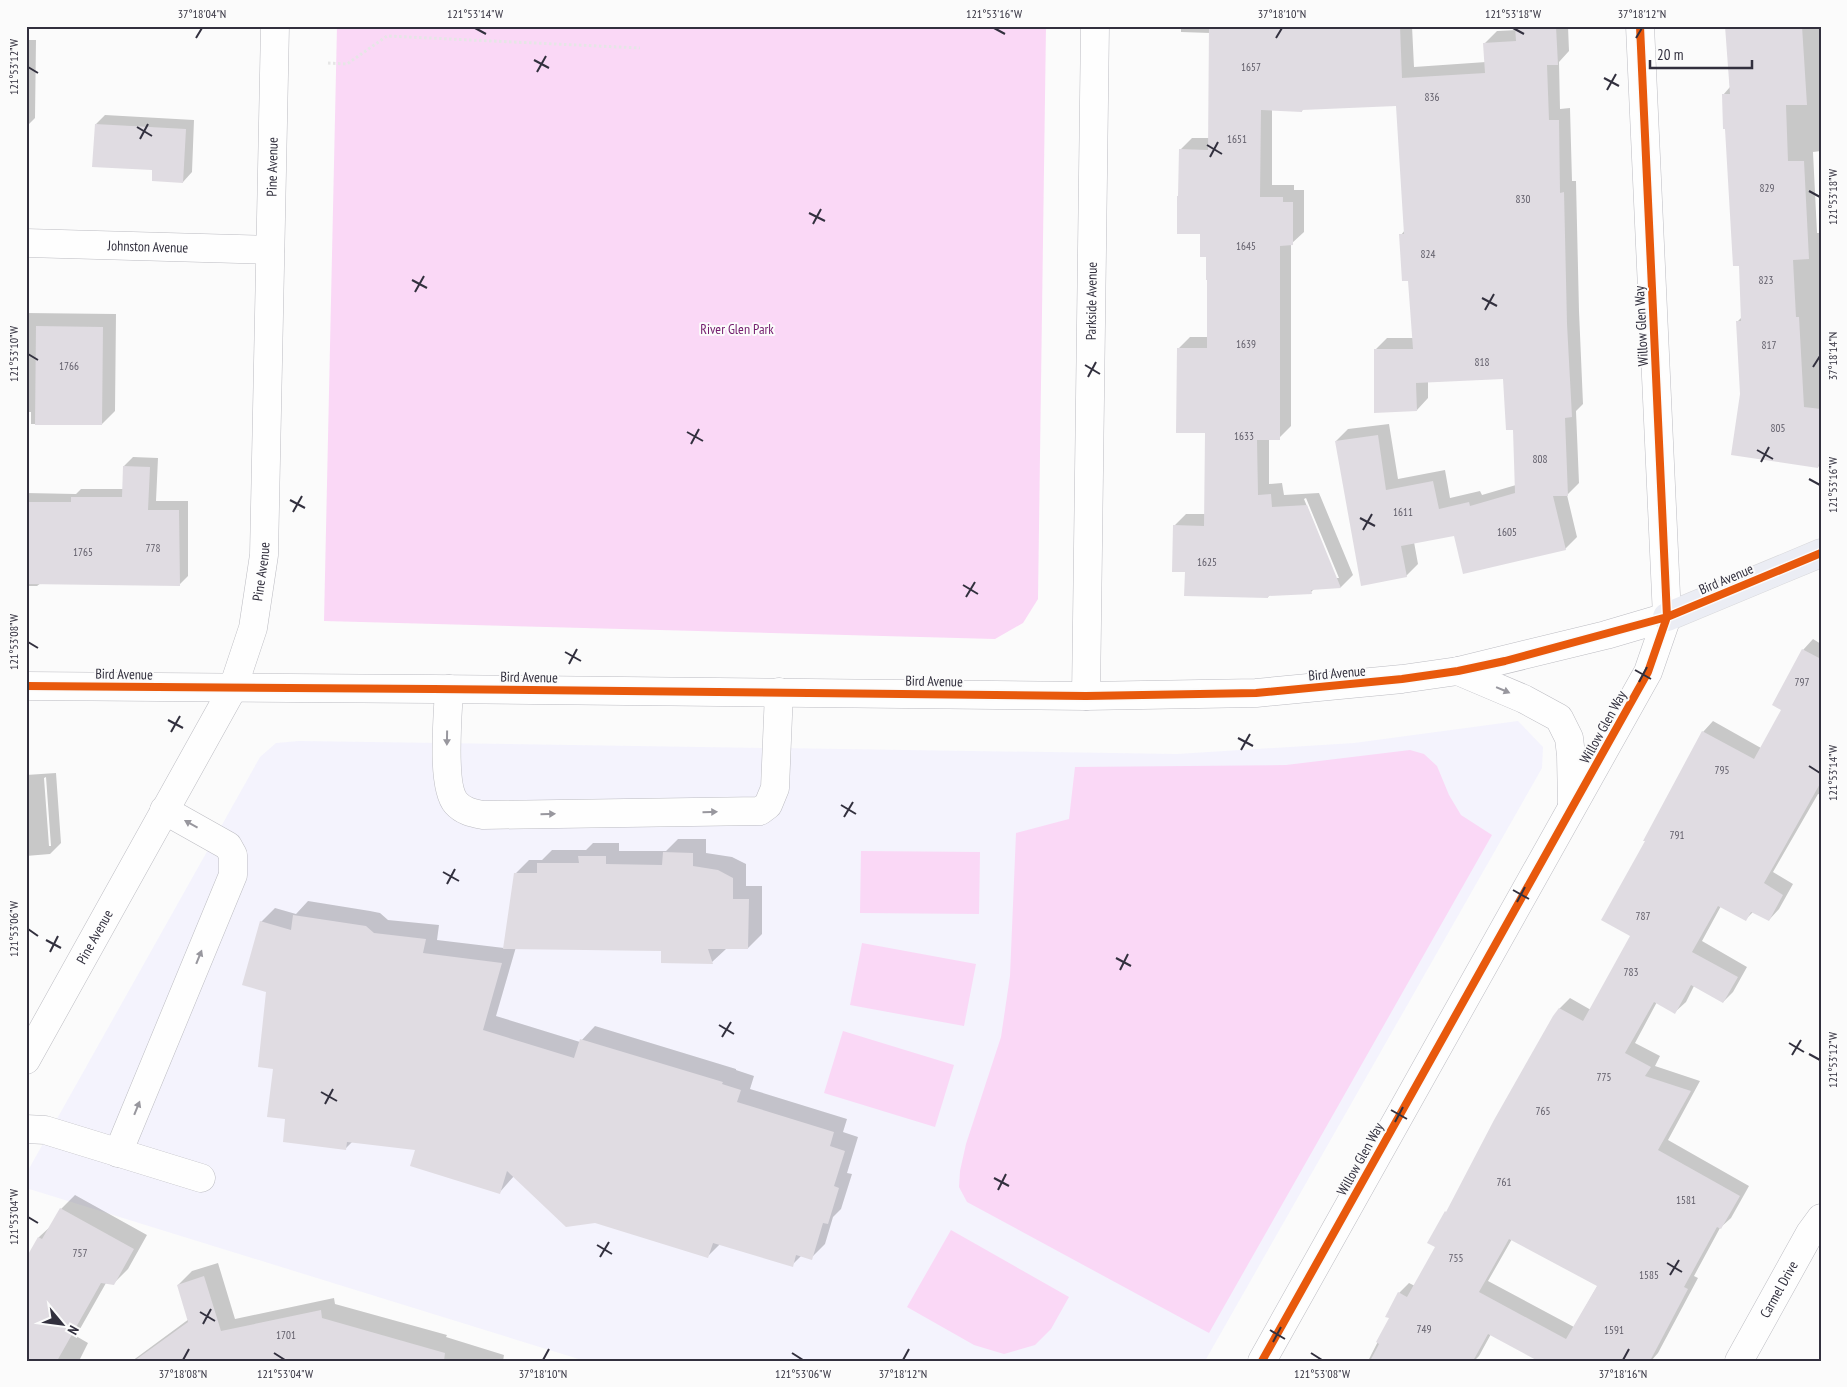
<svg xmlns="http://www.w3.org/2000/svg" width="1847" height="1387" font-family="'PT Sans Narrow',sans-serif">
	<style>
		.built { fill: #f4f3fd }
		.green { fill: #fad8f6 }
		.shadow { fill: #0003; fill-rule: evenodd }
		.building { fill: #e0dce2; fill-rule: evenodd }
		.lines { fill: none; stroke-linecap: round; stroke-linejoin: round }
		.minor-casing { stroke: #bcbcc2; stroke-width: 29 }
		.major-casing { stroke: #d8d8db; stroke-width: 29 }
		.path { stroke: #e6e6e6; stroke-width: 3; stroke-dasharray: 2.5 2.5; stroke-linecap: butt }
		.minor { stroke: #fefefe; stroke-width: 28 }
		.major { stroke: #ebedf4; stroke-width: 28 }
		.cycleway-casing { stroke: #fbfbfb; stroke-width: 11 }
		.cycleway { stroke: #e8590c; stroke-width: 8 }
		.oneway { fill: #98979e }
		.ticks { fill: none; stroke: #32303e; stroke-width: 2 }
		.labels { text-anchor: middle; stroke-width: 4; stroke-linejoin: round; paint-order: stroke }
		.number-label { font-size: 11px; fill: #5e5b67 }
		.street-label { font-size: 14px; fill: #32303e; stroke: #fbfbfb }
		.park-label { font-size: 14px; fill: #721b6c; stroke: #fbfbfb }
		.neatline { fill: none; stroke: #32303e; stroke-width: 2 }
		.ticks-label { font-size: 12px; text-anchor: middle; fill: #32303e }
	</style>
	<rect width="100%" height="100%" fill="#fbfbfb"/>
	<path class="built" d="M1518 721 1543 747 1542 768 1205 1361H585L26 1188V1174L260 757 276 743 299 741 1177 754 1354 743Z"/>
	<path class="green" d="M337 26H1046L1038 599 1023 623 995 639 324 621Z
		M1410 750 1424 754 1437 766 1449 795 1461 815 1492 835 1209 1333 967 1202 959 1187 960 1171 966 1144 1001 1037 1010 976 1016 833 1069 819 1075 767 1286 765Z
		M861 851 980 852 979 914 860 913Z
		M862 943 976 964 964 1026 850 1005Z
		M843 1031 954 1065 935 1127 824 1093Z
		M951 1230 1069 1297 1051 1329 1035 1345 1004 1354 974 1345 907 1307Z"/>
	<path class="shadow" d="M1181 26H1412L1414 67 1486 62 1485 43 1497 31 1517 30V26H1568L1569 51 1559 62 1560 109 1570 108 1572 181H1576L1579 311 1583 404 1576 411 1579 483 1567 495 1577 537 1565 549 1455 534 1414 542 1418 564 1406 576 1336 441 1348 429 1389 424 1398 479 1445 470 1450 498 1480 491 1482 495 1516 485 1514 428 1504 377 1428 382V398L1417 410 1375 350 1387 338H1414L1409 280 1401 235 1405 230 1398 105 1304 108 1302 111 1272 109V185H1294V190H1304V232L1291 244V426L1279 438H1269V484L1282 483 1284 495 1319 493 1353 575 1341 587 1315 588 1311 592 1270 595 1268 597 1186 571 1174 526 1186 514H1205L1206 432 1178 349 1190 337H1208L1207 256 1180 150 1192 138H1210V33L1181 32ZM1306 498 1339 578H1336L1304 499Z
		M1726 26H1821V151L1813 152 1817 233H1821V464L1818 467 1741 394 1738 321 1742 317 1740 265 1723 95 1730 87Z
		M26 40H36L35 118 26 127Z
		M105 115 194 120 192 172 183 182 154 169 96 124Z
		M26 313 116 314 115 411 102 424H31V412H26Z
		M133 457 158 458 156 501H188V576L179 585 41 583 37 586H26V493L76 494 81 489H123L124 466Z
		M1813 639 1821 644V795L1818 794 1773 872 1793 884 1779 909 1769 920 1753 912 1745 920 1721 906 1702 941 1747 967 1733 992 1723 1002 1694 986 1686 1002 1675 1012 1657 1002 1635 1043 1660 1056 1655 1066 1700 1081 1668 1140 1749 1186 1731 1218 1720 1228 1694 1276 1698 1278 1658 1353 1651 1361H1642L1491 1334 1479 1356 1474 1361H1368L1390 1318 1399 1293 1409 1283 1415 1286 1436 1247 1429 1243 1450 1208 1554 1017 1560 1008 1570 998 1591 1010 1632 936 1646 841 1645 840 1703 732 1713 721 1761 748 1783 709 1803 650ZM1512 1239 1598 1285 1574 1327 1488 1281Z
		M56 773 61 843 50 854 26 856V775ZM46 777 51 846H49L44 778Z
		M678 839H706V853L732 857 746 864V886H762V934L748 948 726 949 712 962 662 949 516 947 496 1016 580 1042 595 1026 736 1069V1070L754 1076 750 1089 847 1119 843 1132 858 1137 847 1173 852 1174 841 1209 833 1217 825 1244 811 1258 802 1255 792 1265 720 1244 708 1256 514 1176 500 1192 416 1149 353 1141 346 1148 287 1118 275 1068 261 922 275 908 296 914 308 901 370 911 380 913 388 920 439 925 437 940 504 948 515 874 529 860H542L552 850H586L593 843H619V851H666Z
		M75 1195 147 1235 128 1269 114 1283H106L76 1336 88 1343 79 1361H26V1260L39 1237 52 1225 61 1209Z
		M218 1263 235 1319 334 1298 335 1304 447 1335 446 1337 504 1355 503 1361H132L189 1319 178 1285 192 1271Z"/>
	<path class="building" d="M1209 26H1400L1402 78 1485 73 1483 43 1516 41 1515 26H1556L1558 65H1547L1549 120H1559L1560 193 1564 192 1567 324 1572 417 1565 418 1568 496H1553L1566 550 1463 574 1454 536 1401 546 1407 577 1361 586 1335 441 1378 435 1386 490 1433 481 1439 509 1469 502 1470 506 1515 493 1513 430H1506L1503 379 1416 383 1417 411 1374 413V349H1413L1408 281H1402L1399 234H1404L1396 106 1302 110V112L1261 110 1260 197H1283V202H1293V245L1280 246V440H1257L1258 495 1271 494 1272 507 1307 505 1341 588 1311 590 1312 594 1268 596V598L1184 596 1185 572H1172L1173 525 1204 526 1205 433H1176L1177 348H1207V280H1206V257H1200V234H1177V196H1178L1179 149 1208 150Z
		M1725 26H1802L1807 105H1786L1788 161H1804L1809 259 1793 260 1796 317H1799L1804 407 1821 409V453L1818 468 1731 455 1740 394 1736 321H1741L1739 266H1733L1725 129H1723L1722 94H1730Z
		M95 124 186 129 183 183 152 181V170L92 167Z
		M36 326 103 327 102 425H35Z
		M123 466 150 467 148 510H179L180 586 26 584V502H71V497H122Z
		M1802 649 1821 659V782L1764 883 1783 895 1769 921 1751 912 1746 921 1718 906 1692 952 1738 977 1723 1003 1691 985 1675 1014 1654 1002 1625 1053 1651 1067 1645 1076 1691 1091 1658 1150 1740 1196 1721 1229 1717 1227 1684 1287 1688 1289 1650 1361H1538L1488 1334 1473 1361H1370L1379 1344 1376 1342 1389 1318 1385 1317 1398 1292 1407 1297 1435 1247 1427 1243 1445 1211 1446 1212 1494 1120 1553 1016 1559 1008 1583 1021 1630 936 1601 920 1645 841H1643L1702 731 1754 759 1781 710 1772 705ZM1509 1239 1597 1286 1566 1339 1479 1292Z
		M663 852 693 853V866L718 870 733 878V899H749L748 949H708L713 964 661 963V951L503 949 514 873H537V863H579L578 856H606V864L662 865Z
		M293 915 366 926 374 933 426 939 423 953 502 963 483 1030 574 1058 580 1039 723 1082 722 1084 741 1090 737 1102 834 1132 830 1146 845 1151 834 1186 839 1188 828 1224 823 1223 812 1260 796 1255 793 1267 713 1243 708 1258 595 1223 566 1227 507 1171 500 1194 410 1166 415 1150 347 1142 346 1150 283 1142 285 1119 267 1117 273 1069 258 1067 266 992 242 985 260 921 291 930Z
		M60 1208 134 1249 114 1285 101 1283 57 1361H26V1258L38 1237 42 1239Z
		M204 1276 221 1331 321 1310 322 1318 445 1353 444 1361H134L188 1322 177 1285Z"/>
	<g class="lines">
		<defs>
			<g id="minor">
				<path id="s1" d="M26 243 270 250"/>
				<path d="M1458 671 1524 699 1559 718 1569 738 1571 755 1572 805"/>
				<path d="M26 686 433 689 1086 696 1256 693 1402 679 1458 671 1606 635 1667 617"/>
				<path d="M449 689C448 713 441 786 456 803 463 811 472 813 483 815L760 811 768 805 775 788 779 692"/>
				<path id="s2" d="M1086 696 1095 26"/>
				<path id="s3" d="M26 1060 233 688 253 628 264 555 275 26"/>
				<path d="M26 1129 45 1130 201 1178"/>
				<path d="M118 1153 233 875V855L228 846 164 810"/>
				<path d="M1262 1361 1648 672 1667 617 1640 26"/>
				<path id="s4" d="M1739 1361 1810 1233 1821 1218"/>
			</g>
			<path id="major" d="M1667 617 1821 553"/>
		</defs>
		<use href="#minor" class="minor-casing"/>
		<use href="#major" class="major-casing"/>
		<path class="path" d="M328 63 347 64 387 36 640 48"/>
		<use href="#minor" class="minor"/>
		<use href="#major" class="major"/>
		<defs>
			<path id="cycleway" d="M26 686 433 689 1086 696 1256 693 1402 679 1458 671 1505 661 1667 617 1821 553
				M1262 1361 1648 672 1667 617 1640 26"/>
		</defs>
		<use href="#cycleway" class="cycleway-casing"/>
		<use href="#cycleway" class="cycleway"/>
	</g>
	<defs><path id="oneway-solid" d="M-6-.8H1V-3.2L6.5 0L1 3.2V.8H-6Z" transform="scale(1.25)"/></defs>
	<g class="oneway">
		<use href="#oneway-solid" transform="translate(1503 690) rotate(23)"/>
		<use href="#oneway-solid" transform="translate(447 738) rotate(91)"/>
		<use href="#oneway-solid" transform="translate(710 812) rotate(-1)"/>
		<use href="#oneway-solid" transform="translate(548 814) rotate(-1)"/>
		<use href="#oneway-solid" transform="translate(191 824) rotate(-151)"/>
		<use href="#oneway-solid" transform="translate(199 957) rotate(-68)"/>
		<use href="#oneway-solid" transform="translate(137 1108) rotate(-68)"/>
	</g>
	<path class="ticks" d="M475 28 486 34M994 28 1005 34M1513 28 1524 34M196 38 202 28M1276 38 1282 28M1636 38 1642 28M534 60 549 68M28 67 38 73M537 72 546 56M1604 78 1619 86M1607 90 1616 74M137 127 152 136M140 139 148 124M1207 145 1222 154M1210 157 1218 142M1809 191 1820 197M809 213 825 221M813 224 821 209M412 280 427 288M415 292 424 276M1482 298 1497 306M1485 310 1494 294M28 354 38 360M1085 365 1100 374M1813 367 1820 356M1088 377 1096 362M687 432 703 441M691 444 699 429M1757 450 1773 459M1761 462 1769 447M1809 479 1820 485M290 500 305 508M293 512 302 496M1360 518 1375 526M1363 530 1372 514M963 585 978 594M966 597 975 582M28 642 38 648M565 652 581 661M569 664 577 649M1635 670 1651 679M1639 682 1647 667M168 720 183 728M171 732 180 716M1238 738 1253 746M1241 750 1250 734M1809 766 1820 773M841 805 856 814M844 817 853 802M443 872 459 881M447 884 455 869M1513 890 1529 899M1517 902 1525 887M28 929 38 936M46 940 61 948M50 952 58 936M1116 958 1131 966M1120 970 1128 954M719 1025 734 1034M722 1037 731 1022M1789 1043 1804 1052M1809 1054 1820 1060M1792 1055 1801 1040M321 1092 337 1101M325 1104 333 1089M1391 1110 1407 1119M1395 1122 1403 1107M994 1178 1009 1186M998 1190 1006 1174M28 1217 38 1223M597 1245 612 1254M600 1257 609 1242M1667 1263 1682 1272M1670 1275 1679 1260M200 1312 215 1321M203 1324 211 1309M1270 1330 1285 1339M1273 1342 1281 1327M274 1353 285 1360M792 1353 803 1360M1311 1353 1322 1360M183 1360 189 1349M543 1360 549 1349M903 1360 909 1349M1623 1360 1629 1349"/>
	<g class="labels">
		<g class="number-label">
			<text x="1251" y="71">1657</text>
			<text x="1432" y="101">836</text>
			<text x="1237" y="143">1651</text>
			<text x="1767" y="192">829</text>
			<text x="1523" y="203">830</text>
			<text x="1246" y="250">1645</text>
			<text x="1428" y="258">824</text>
			<text x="1766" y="284">823</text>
			<text x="1246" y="348">1639</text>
			<text x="1769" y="349">817</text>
			<text x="1482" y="366">818</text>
			<text x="69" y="370">1766</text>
			<text x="1778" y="432">805</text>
			<text x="1244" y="440">1633</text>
			<text x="1540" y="463">808</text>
			<text x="1403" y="516">1611</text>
			<text x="1507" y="536">1605</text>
			<text x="153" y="552">778</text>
			<text x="83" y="556">1765</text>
			<text x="1207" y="566">1625</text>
			<text x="1802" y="686">797</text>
			<text x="1722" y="774">795</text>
			<text x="1677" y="839">791</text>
			<text x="1643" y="920">787</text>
			<text x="1631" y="976">783</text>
			<text x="1604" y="1081">775</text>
			<text x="1543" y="1115">765</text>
			<text x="1504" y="1186">761</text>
			<text x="1686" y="1204">1581</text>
			<text x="80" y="1257">757</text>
			<text x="1456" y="1262">755</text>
			<text x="1649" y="1279">1585</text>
			<text x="1424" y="1333">749</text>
			<text x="1614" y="1334">1591</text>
			<text x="286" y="1339">1701</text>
		</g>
		<g class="street-label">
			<text dy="5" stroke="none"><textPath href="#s3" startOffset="951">Pine Avenue</textPath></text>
			<text dy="5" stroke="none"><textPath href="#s1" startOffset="122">Johnston Avenue</textPath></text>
			<text dy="5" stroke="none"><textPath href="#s2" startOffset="395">Parkside Avenue</textPath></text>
			<text transform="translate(1641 326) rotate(-93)" y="5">Willow Glen Way</text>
			<text dy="5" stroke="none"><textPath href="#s3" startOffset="546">Pine Avenue</textPath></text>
			<text transform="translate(1726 579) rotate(-23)" y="5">Bird Avenue</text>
			<text transform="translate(1337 673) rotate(-5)" y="5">Bird Avenue</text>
			<text transform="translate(124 674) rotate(1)" y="5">Bird Avenue</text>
			<text transform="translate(529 677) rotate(1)" y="5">Bird Avenue</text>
			<text transform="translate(934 681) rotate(1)" y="5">Bird Avenue</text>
			<text transform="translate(1603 727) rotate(-61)" y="5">Willow Glen Way</text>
			<text dy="5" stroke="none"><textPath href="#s3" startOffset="141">Pine Avenue</textPath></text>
			<text transform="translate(1360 1159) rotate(-61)" y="5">Willow Glen Way</text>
			<text dy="5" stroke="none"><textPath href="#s4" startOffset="82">Carmel Drive</textPath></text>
		</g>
		<g class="park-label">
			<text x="737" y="334">River Glen Park</text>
		</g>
	</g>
	<rect width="1847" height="1387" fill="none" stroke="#fbfbfb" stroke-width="55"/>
	<g transform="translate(62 1324) rotate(119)" stroke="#fbfbfb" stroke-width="4" paint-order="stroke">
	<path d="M0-4L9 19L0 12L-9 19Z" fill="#32303e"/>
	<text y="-8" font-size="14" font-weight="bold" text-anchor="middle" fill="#32303e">N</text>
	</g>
	<path d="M1650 60v8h102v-8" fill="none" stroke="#32303e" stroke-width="2.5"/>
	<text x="1657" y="60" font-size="15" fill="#32303e" stroke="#fbfbfb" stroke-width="4" paint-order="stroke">20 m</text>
	<rect x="28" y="28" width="1792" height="1332" class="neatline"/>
	<g class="ticks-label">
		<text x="202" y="18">37°18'04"N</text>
		<text x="475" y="18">121°53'14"W</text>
		<text x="994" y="18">121°53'16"W</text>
		<text x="1282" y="18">37°18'10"N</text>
		<text x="1513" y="18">121°53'18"W</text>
		<text x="1642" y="18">37°18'12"N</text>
		<text transform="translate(14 67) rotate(-90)" y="4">121°53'12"W</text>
		<text transform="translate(1833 197) rotate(-90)" y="4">121°53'18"W</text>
		<text transform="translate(14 354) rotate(-90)" y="4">121°53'10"W</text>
		<text transform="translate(1833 356) rotate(-90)" y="4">37°18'14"N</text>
		<text transform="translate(1833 485) rotate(-90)" y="4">121°53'16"W</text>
		<text transform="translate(14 642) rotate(-90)" y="4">121°53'08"W</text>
		<text transform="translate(1833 773) rotate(-90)" y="4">121°53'14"W</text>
		<text transform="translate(14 929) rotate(-90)" y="4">121°53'06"W</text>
		<text transform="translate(1833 1060) rotate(-90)" y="4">121°53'12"W</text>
		<text transform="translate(14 1217) rotate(-90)" y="4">121°53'04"W</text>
		<text x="183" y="1378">37°18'08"N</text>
		<text x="285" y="1378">121°53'04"W</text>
		<text x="543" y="1378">37°18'10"N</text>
		<text x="803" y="1378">121°53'06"W</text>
		<text x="903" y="1378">37°18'12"N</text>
		<text x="1322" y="1378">121°53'08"W</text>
		<text x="1623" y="1378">37°18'16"N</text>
	</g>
</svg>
